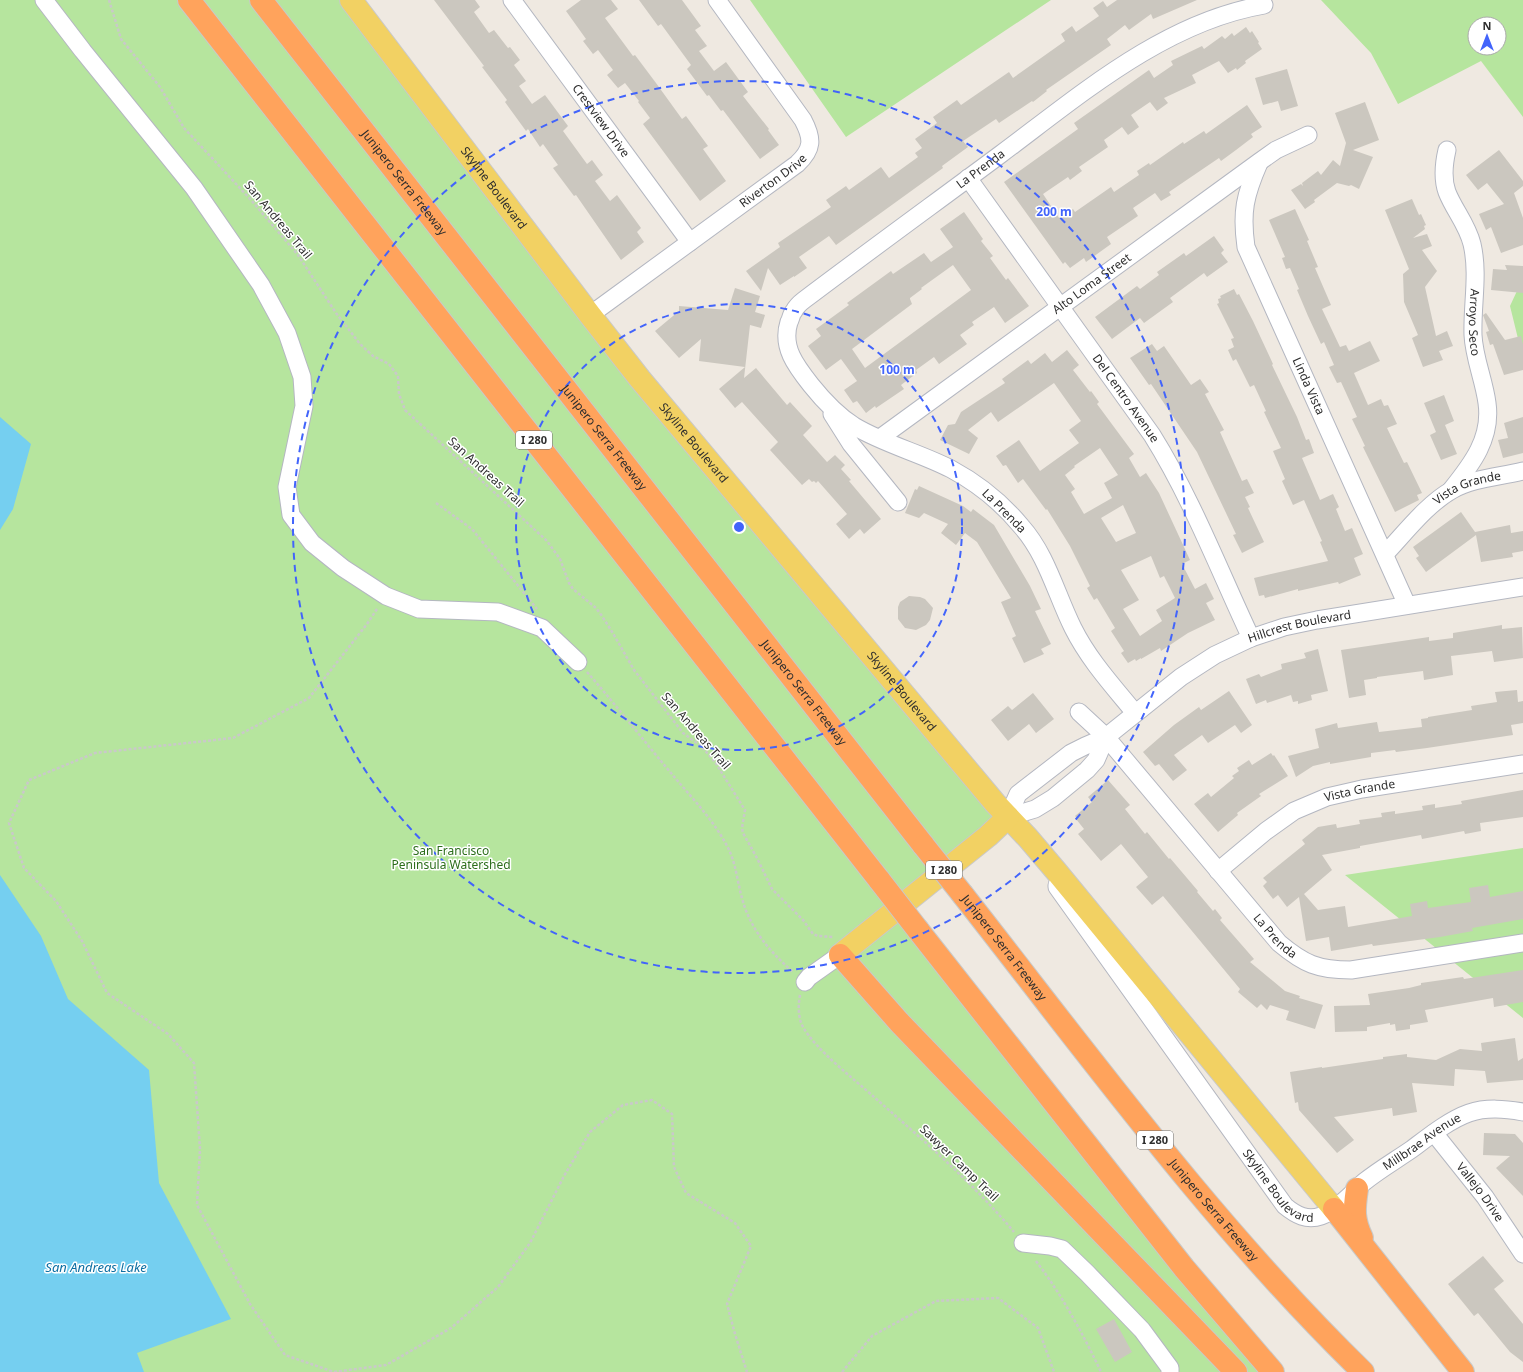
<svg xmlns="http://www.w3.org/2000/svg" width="1523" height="1372" font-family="'Noto Sans',sans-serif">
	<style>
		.green { fill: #b6e59e; fill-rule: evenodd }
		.water { fill: #75cff0 }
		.building { fill: #cbc7bf; fill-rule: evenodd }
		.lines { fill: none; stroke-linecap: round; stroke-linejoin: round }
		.minor-casing { stroke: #b4b7c1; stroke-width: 19 }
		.major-casing { stroke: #c9c9c9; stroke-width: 24 }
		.highway-casing { stroke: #c9c9c9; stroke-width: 24 }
		.path { stroke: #c9c9c9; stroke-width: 2.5; stroke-dasharray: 3 2; stroke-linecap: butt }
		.minor { stroke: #fff; stroke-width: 17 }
		.major { stroke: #f2d163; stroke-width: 22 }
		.highway { stroke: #ffa35c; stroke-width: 22 }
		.highway-bridge-casing { stroke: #c9c9c9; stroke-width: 24; stroke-linecap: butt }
		.highway-bridge { stroke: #ffa35c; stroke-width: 22 }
		.ring { fill: none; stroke: #4264fb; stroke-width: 2; stroke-dasharray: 7 5 }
		.labels { text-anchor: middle; stroke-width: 3; stroke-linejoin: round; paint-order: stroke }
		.shield { fill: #fff; stroke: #6d6d6d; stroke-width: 1 }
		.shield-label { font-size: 11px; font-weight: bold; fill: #2e2e2e }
		.street-label { font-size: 12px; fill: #2e2e2e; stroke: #fff }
		.park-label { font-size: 12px; fill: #2c6e1b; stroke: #fff }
		.water-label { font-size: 13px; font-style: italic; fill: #0d6fa3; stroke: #fff }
		.centre { fill: #4264fb; stroke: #fff; stroke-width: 2 }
		.ring-label { font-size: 12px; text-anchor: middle; font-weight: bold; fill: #4264fb; stroke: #fff; stroke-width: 3; stroke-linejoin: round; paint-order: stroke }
	</style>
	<rect width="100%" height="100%" fill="#efe9e1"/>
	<path class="green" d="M0 0H351L464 150 1012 819 900 907 1273 1372H0Z
		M750 0H1051L846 137Z
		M1321 0H1523V117L1481 61 1398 104 1371 53ZM1475 24H1499V48H1475Z
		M1523 278V359L1510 306Z
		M1523 848V1018L1345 875Z"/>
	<path class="water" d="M0 417 31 444 13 509 0 530Z
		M0 875 41 936 68 999 149 1070 159 1183 231 1319 137 1353 144 1372H0Z"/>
	<path class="building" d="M434 0H475L480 7 474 12 489 33 494 30 508 48 510 47 520 60 514 65 526 81 519 86 532 104 545 95 568 126 563 131 587 164 592 160 603 175 595 181 610 201 617 195 641 228 637 232 644 242 621 260 576 195 574 196 553 168 558 165 543 144 540 147 528 129 526 131 505 102 507 100 482 67 484 66Z
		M581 0H611L618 9 605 18 633 56 635 55 656 83 682 119 686 116 708 146 703 149 726 181 700 201 643 124 650 118 638 102 639 101 625 83 618 88 607 75 613 70 598 50 593 54 583 41 586 39 566 11Z
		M639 0H682L701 26 695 30 707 46 699 51 714 71 726 62 748 92 743 96 769 129 768 130 779 145 760 159 723 110 721 111 709 95 707 96 687 69 691 65 661 24 658 26Z
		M1117 0H1197L1153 19 1151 14 1129 30 1125 25 1107 39 1111 45 1046 90 1047 91 1033 102 1032 101 999 123 996 119 963 141 968 147 942 166 943 168 878 215 836 245 829 236 799 257 807 268 794 277V276L780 285 768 268 761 291 746 271 780 247 778 243 831 207 826 200 846 186 849 190 881 167 889 178 918 157 915 153 922 148 915 139 937 123 933 117 957 100 961 105 1009 72 1013 78 1065 41 1061 34 1072 26 1076 32 1099 16 1093 8 1103 1 1107 7Z
		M1246 27 1250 33 1252 31 1259 42 1258 43 1262 49 1245 61 1246 63 1237 70 1236 68 1228 73 1219 61 1192 75 1196 83 1164 98 1168 103 1157 111 1150 102 1131 115 1139 127 1128 135 1122 127 1104 140 1108 147 1079 167 1082 171 1070 180 1068 177 1043 194 1059 218 1073 209 1075 212 1111 187 1114 192 1139 175 1137 171 1149 163 1150 165 1183 142 1184 144 1204 131 1206 134 1247 105 1262 127 1251 134 1253 137 1236 150 1221 161 1219 158 1169 192 1171 195 1161 201 1155 193 1133 208 1138 216 1107 237 1111 244 1086 262 1084 258 1070 268 1065 262 1063 264 1004 182 1078 129 1074 123 1149 70 1154 78 1173 65 1171 61 1202 46 1204 49 1222 36 1225 39 1232 33 1234 36Z
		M1287 69 1298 106 1281 111 1278 101 1263 105 1255 78Z
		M1365 102 1379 140 1353 150 1373 157 1359 189 1351 185 1349 186 1337 183 1314 200 1315 202 1305 209 1291 190 1301 184 1303 186 1302 183 1318 171 1321 175 1333 160 1340 166 1346 143 1335 113Z
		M1499 150 1523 181V186L1514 193 1523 218V245L1501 253 1491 227 1486 230 1479 214 1504 204 1487 183 1478 190 1466 175Z
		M1412 199 1419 215 1421 214 1426 225 1424 226 1425 229 1413 238 1427 234 1432 246 1422 250 1437 271 1425 287 1436 336 1447 331 1453 346 1439 351 1443 360 1423 367 1412 338 1418 335 1404 302 1403 274 1409 269 1385 210Z
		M1295 209 1309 240 1307 241 1318 267 1315 268 1331 305 1322 309 1340 347 1346 345 1349 351 1370 341 1380 361 1354 373 1368 405 1381 399 1384 406 1388 405 1397 424 1387 428 1404 463 1407 462 1422 493 1417 495 1419 500 1395 512 1363 447 1365 446 1352 419 1357 417 1341 382 1337 383 1329 367 1334 365 1324 342 1321 344 1308 316 1297 290 1299 289 1290 268 1286 269 1282 258 1285 257 1269 220Z
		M964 212 983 239 981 241 993 256 990 258 1006 280 1008 278 1029 306 1005 323 994 307 972 322 974 325 960 335 967 344 939 364 934 357 916 370 917 373 901 385 904 389 876 408 875 406 866 413 857 401 853 403 844 390 857 381 841 359 826 370 808 346 821 336 816 329 849 305 847 303 891 271 893 274 924 253 931 262 953 247 940 229ZM953 265 971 290 865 368 852 349 912 304 910 299V298L922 289 921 288Z
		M1214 236 1224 250 1221 253 1228 262 1207 277 1204 273 1170 298 1173 302 1144 323 1140 318 1112 339 1095 317 1137 286 1140 289 1159 275 1157 272 1184 253 1186 256Z
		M1505 265 1523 266V293L1491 290 1493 269 1507 270Z
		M735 288 760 296 755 312 765 315 761 328 750 325 744 378 756 368 787 405 790 402 812 426 803 435 827 462 835 455 845 465 841 469 851 480 849 481 881 519 864 534 860 529 849 539 836 524 847 514 818 481 816 483 814 481 812 482 809 479 802 485 770 450 778 442 742 402 735 408 719 389 745 367 699 361 701 339 679 358 655 331 679 311V306L728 310Z
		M1234 289 1237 295 1239 294 1253 321 1273 364 1272 365 1297 417 1306 440 1309 439 1314 453 1302 458 1320 500 1333 494 1339 507 1336 509 1345 531 1352 528 1363 554 1354 558 1361 575 1339 584 1338 582 1298 591V589L1265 598 1264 595 1259 596 1254 578 1328 561 1320 542 1322 541 1304 500 1293 505 1282 481 1285 479 1273 451 1281 448 1264 412 1266 411 1254 385 1250 387 1236 359 1233 361 1228 350 1234 347 1231 339 1234 338 1217 304 1219 303 1218 299 1221 298 1220 296Z
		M1486 313 1505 340 1521 336 1523 344V370L1504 375 1493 344 1490 345 1486 332 1489 331 1483 315Z
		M1152 344 1157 351 1164 346 1191 385 1200 379 1209 392 1205 394 1224 430 1220 432 1242 481 1247 479 1254 493 1245 497 1250 507 1248 508 1264 542 1242 553 1233 535 1236 534 1197 452 1151 384 1149 385 1130 358Z
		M1067 350 1079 365 1073 370 1090 392 1091 391 1099 402 1097 404 1134 454 1129 458 1140 477 1146 473 1159 493 1190 560 1182 564 1195 589 1206 583 1214 599 1206 603 1215 620 1188 633 1161 651 1160 648 1141 659V658L1136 661 1135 659 1128 663 1121 653 1124 651 1111 631 1115 628 1097 598 1094 600 1087 588 1090 586 1070 546 1047 509 1046 510 1023 479 1018 483 1006 465 1003 466 996 456 1019 440 1040 471 1079 443 1069 430 1081 421 1054 383 998 422 991 412 968 430 978 438 969 454 940 440 948 425 955 424 961 412 1005 383 1002 379 1028 360 1031 364 1045 353 1052 362ZM1100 448 1118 475 1104 483 1112 498 1084 514 1071 492 1075 489 1065 475 1075 467 1074 466ZM1123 505 1136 533 1116 542 1101 518ZM1151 556 1160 578 1164 576 1175 598 1156 610 1162 621 1140 636 1123 609 1139 600 1121 570Z
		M1444 395 1454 421 1445 425 1457 454 1441 460 1430 435 1436 432 1424 403Z
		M1523 417V453L1503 458 1498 440 1508 438 1504 423Z
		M919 486 963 506 971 512 973 509 994 525 1030 586 1041 609 1035 611 1051 644 1041 649 1044 654 1024 663 1012 638 1016 636 1001 602 1011 598 977 542 965 533 956 545 941 533 948 524 924 513 919 518 905 513 915 489 917 490Z
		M1461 512 1475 532 1510 525 1511 533 1523 531V551L1512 553 1513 557 1481 562 1476 535 1426 572 1416 558 1419 556 1413 547Z
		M909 596 920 597 925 599 933 608 930 620 926 625 916 630 905 628 898 619V607L900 602Z
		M1502 625V629L1522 627 1523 658 1494 662 1492 651 1451 656 1453 675 1424 680 1423 671 1377 677V678L1364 680 1366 695 1349 698 1341 650 1429 637V641L1453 638V633Z
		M1318 649 1328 691 1311 695 1312 700 1298 704V701L1293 702 1291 695 1267 703 1266 700 1256 704 1246 679 1259 674 1261 677 1282 669 1281 664 1306 658 1304 653Z
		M1517 690 1518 702 1523 701V723L1511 725 1513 735 1427 748 1396 752 1395 750 1371 753V757L1330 764V762L1313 766 1296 777 1288 756 1319 748 1315 729 1337 723 1338 728 1377 722 1379 732 1422 727 1421 719 1428 718V717L1472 710 1471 706 1497 702 1495 692Z
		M1229 691 1252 725 1241 733 1235 725 1208 743 1202 735 1174 755 1187 770 1173 781 1159 764 1155 766 1143 752 1174 725 1199 707 1201 710Z
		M1033 693 1054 719 1036 733 1029 724 1008 741 991 720 1008 706 1012 710Z
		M1271 753 1273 756 1274 755 1288 776 1259 794 1261 796 1237 813 1238 815 1218 832 1194 804 1208 793 1211 797 1234 778 1232 776 1239 771 1237 768 1249 760 1252 765Z
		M1108 780 1130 805 1125 809 1145 834 1147 832 1169 859 1170 858 1198 891 1197 892 1213 911 1215 909 1222 918 1220 920 1254 959 1250 962 1285 991 1300 996 1299 998 1323 1005 1315 1029 1286 1020 1289 1011 1270 1005 1267 1010 1261 1004 1257 1008 1238 992 1240 989 1163 896 1152 905 1136 887 1148 877 1121 844 1101 861 1078 834 1084 829 1076 819 1077 818 1075 816 1092 802 1088 797Z
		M1523 790V817L1480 823 1481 831 1465 834 1464 831 1422 839 1421 835 1360 846V848L1322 855 1332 870 1304 894 1318 910 1345 906 1348 927 1412 916 1410 904 1427 901 1428 908 1471 902 1469 888 1488 885 1490 897 1523 891V919L1472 928 1473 931 1440 937 1373 946 1372 944 1331 951 1329 937 1306 941 1299 897 1287 907 1278 895 1273 899 1263 886 1267 882 1263 878 1305 844 1302 840 1318 827 1336 824 1337 828 1360 824 1359 820 1382 817 1381 813 1395 811V814L1423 810 1422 806 1435 804V808L1462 804 1461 801Z
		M1523 970V1002L1494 1007 1493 998 1425 1010 1428 1022 1410 1025V1029L1396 1031 1395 1024 1390 1025V1023L1367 1027V1031L1335 1032 1334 1006 1370 1005 1368 994 1409 988 1421 985V983L1463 977 1464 979Z
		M1515 1038 1518 1061 1523 1058V1080L1487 1083 1485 1071 1455 1069 1454 1086 1412 1083 1417 1112 1393 1116 1392 1108 1334 1117 1354 1140 1337 1153 1299 1110 1298 1102 1295 1103 1290 1072 1322 1067V1068L1383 1059V1057L1407 1054V1057L1436 1060 1460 1049 1482 1051 1481 1043Z
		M1484 1133 1515 1134 1523 1143V1196L1496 1168 1510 1156 1483 1155Z
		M1483 1256 1504 1281 1494 1289 1523 1324V1362L1510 1352 1478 1313 1474 1316 1448 1284Z
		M1114 1319 1132 1352 1115 1362 1096 1329Z"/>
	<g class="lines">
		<defs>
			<g id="minor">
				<path d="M44 0 83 51 194 188 261 285 287 333 302 377 304 406 287 487 291 515 312 543 343 568 386 596 419 609 498 612 542 628 578 662"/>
				<path id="s1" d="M512 0 690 242"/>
				<path id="s2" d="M1447 150C1444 163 1442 178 1447 192 1454 210 1467 224 1472 244 1479 274 1472 304 1473 335 1474 358 1484 380 1487 403 1492 438 1472 464 1451 490"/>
				<path id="s3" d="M1259 163C1245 195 1241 212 1246 247L1407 605"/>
				<path id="s4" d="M968 178 1152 435C1192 499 1219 570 1251 638"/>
				<path id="s5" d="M590 315 797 164C813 149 813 139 803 120L717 0"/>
				<path d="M832 414 851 444 898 502"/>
				<path id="s6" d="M880 438 1259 162 1276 150 1308 135"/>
				<path id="s7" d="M1385 554C1405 533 1427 504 1452 490 1473 478 1499 477 1523 471"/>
				<path id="s8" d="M1079 712 1106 737 1279 943C1304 964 1318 970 1351 970L1523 943"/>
				<path id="s9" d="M1135 713C1113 686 1089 660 1073 628 1056 594 1047 555 1021 526 1002 503 977 483 951 469 920 453 884 444 854 426 837 415 823 400 811 385 796 366 781 347 789 322 791 319 791 314 794 311 796 307 800 303 804 300 869 251 935 203 1001 154 1079 96 1164 22 1264 5"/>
				<path id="s10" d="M1008 817 1018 794 1071 753 1085 746 1106 737 1181 677 1215 655 1251 638 1284 627 1317 620 1523 587"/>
				<path d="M1008 817 1035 809 1053 798 1087 770 1096 760 1106 737"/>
				<path id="s11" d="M1218 871 1266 831 1294 811 1327 797 1362 789 1523 764"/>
				<path id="s12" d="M1057 885V887L1285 1206C1296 1215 1307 1221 1321 1216 1336 1211 1352 1193 1364 1182 1379 1170 1396 1160 1412 1149 1428 1137 1449 1120 1469 1113 1487 1107 1505 1109 1523 1112"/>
				<path d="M805 982 809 977 840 955"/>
				<path id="s13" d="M1434 1133 1485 1197 1523 1254"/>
				<path d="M1023 1243 1050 1246 1062 1249 1087 1273 1142 1330 1170 1368V1372"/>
			</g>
			<g id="major">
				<path id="s14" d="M351 0 590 315 640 379 995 803 1028 838 1056 871 1334 1209"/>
				<path d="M840 955 988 836 1008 817"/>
			</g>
			<g id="highway">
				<path d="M189 0 880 881"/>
				<path id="s15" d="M261 0 924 846"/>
				<path id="s16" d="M963 895C1091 1058 1214 1227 1363 1372"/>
				<path d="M918 930 1184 1268 1273 1372"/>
				<path d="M840 955 899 1022 1236 1372"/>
				<path d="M1357 1189C1354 1209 1353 1219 1362 1238"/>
				<path d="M1334 1209 1463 1372"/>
			</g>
		</defs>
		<use href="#minor" class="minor-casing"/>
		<use href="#major" class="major-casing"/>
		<use href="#highway" class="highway-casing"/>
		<path class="path" d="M109 0 121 39 160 87 184 128 251 200 298 255 336 313 360 344 373 356 389 364 398 376 399 394 405 410 547 541 560 559 569 583 573 589 596 608 602 616 614 635 634 670 683 733 701 746 715 762 745 810 742 828 743 833 757 858 772 889 803 920 813 934 818 936 833 937
			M436 503 472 529 537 609
			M377 609 367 624 309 698 233 738 95 753 29 780 9 823 24 868 56 901 82 941 107 993 168 1034 194 1063 200 1149 197 1205 250 1304 285 1355 334 1372 386 1365 451 1328 498 1287 530 1243 564 1176 590 1132 623 1105 652 1100 672 1114 674 1167 686 1193 735 1223 751 1246 727 1304 735 1334 747 1372
			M587 672C616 705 643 740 671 773 690 796 713 819 727 846 736 862 737 881 742 898 750 929 770 952 793 972
			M800 995C798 1005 798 1018 803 1027 816 1050 854 1079 874 1097 923 1140 972 1182 1014 1232
			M1036 1261C1062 1295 1083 1334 1101 1372
			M842 1372 872 1336 936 1301 998 1298 1038 1328 1054 1372"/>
		<use href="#minor" class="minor"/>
		<use href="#major" class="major"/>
		<use href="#highway" class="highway"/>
		<defs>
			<path id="highway-bridge" d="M924 846 963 895
				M880 881 918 930"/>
		</defs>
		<use href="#highway-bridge" class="highway-bridge-casing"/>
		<use href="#highway-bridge" class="highway-bridge"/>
	</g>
	<g class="ring">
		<circle cx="739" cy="527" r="223"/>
		<circle cx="739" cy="527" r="446"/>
	</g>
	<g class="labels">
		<g class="shield">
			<rect x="516" y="431" width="36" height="18" rx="3"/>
			<rect x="926" y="861" width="36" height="18" rx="3"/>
			<rect x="1137" y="1131" width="36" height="18" rx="3"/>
		</g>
		<g class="shield-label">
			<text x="534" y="444">I 280</text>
			<text x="944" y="874">I 280</text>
			<text x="1155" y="1144">I 280</text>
		</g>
		<g class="street-label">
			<text dy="4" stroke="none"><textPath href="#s1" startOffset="150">Crestview Drive</textPath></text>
			<text dy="4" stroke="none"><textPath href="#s9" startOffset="794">La Prenda</textPath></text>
			<text dy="4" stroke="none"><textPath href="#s5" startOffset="227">Riverton Drive</textPath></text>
			<text dy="4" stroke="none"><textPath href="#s15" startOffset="232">Junipero Serra Freeway</textPath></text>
			<text dy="4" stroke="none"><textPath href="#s14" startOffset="236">Skyline Boulevard</textPath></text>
			<text transform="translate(278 220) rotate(50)" y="4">San Andreas Trail</text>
			<text dy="4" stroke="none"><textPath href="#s6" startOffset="262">Alto Loma Street</textPath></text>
			<text dy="4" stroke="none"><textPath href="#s2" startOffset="179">Arroyo Seco</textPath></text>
			<text dy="4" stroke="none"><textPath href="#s3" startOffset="239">Linda Vista</textPath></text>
			<text dy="4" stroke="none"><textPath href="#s4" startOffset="271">Del Centro Avenue</textPath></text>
			<text dy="4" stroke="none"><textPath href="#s15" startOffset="556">Junipero Serra Freeway</textPath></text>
			<text dy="4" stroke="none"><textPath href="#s14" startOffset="560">Skyline Boulevard</textPath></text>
			<text transform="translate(486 472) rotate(42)" y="4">San Andreas Trail</text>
			<text dy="4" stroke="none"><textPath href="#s7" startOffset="108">Vista Grande</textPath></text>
			<text transform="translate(1004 511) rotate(45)" y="4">La Prenda</text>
			<text dy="4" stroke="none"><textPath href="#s10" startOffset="357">Hillcrest Boulevard</textPath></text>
			<text dy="4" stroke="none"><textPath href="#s14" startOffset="884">Skyline Boulevard</textPath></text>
			<text dy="4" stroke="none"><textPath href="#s15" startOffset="880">Junipero Serra Freeway</textPath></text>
			<text transform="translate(696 731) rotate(49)" y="4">San Andreas Trail</text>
			<text dy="4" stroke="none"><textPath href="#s11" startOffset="166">Vista Grande</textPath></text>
			<text dy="4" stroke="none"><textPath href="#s8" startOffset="298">La Prenda</textPath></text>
			<text dy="4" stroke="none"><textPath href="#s16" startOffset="67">Junipero Serra Freeway</textPath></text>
			<text dy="4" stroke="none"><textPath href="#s12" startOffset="559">Millbrae Avenue</textPath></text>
			<text transform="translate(959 1163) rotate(44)" y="4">Sawyer Camp Trail</text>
			<text dy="4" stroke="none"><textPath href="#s12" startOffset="376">Skyline Boulevard</textPath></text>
			<text dy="4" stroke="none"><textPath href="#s13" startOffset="75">Vallejo Drive</textPath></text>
			<text dy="4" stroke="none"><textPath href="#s16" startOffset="403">Junipero Serra Freeway</textPath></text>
		</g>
		<g class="park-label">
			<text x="451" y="855">San Francisco<tspan x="451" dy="14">Peninsula Watershed</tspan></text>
		</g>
		<g class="water-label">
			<text x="96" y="1272">San Andreas Lake</text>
		</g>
	</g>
	<circle cx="739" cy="527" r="6" class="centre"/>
	<g class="ring-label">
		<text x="1054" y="216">200 m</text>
		<text x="897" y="374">100 m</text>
	</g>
	<g transform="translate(1487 36)"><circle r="19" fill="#ffffff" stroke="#ababab"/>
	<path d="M0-3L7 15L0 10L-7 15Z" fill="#4264fb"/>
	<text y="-6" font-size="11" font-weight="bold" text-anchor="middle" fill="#2e2e2e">N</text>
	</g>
</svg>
